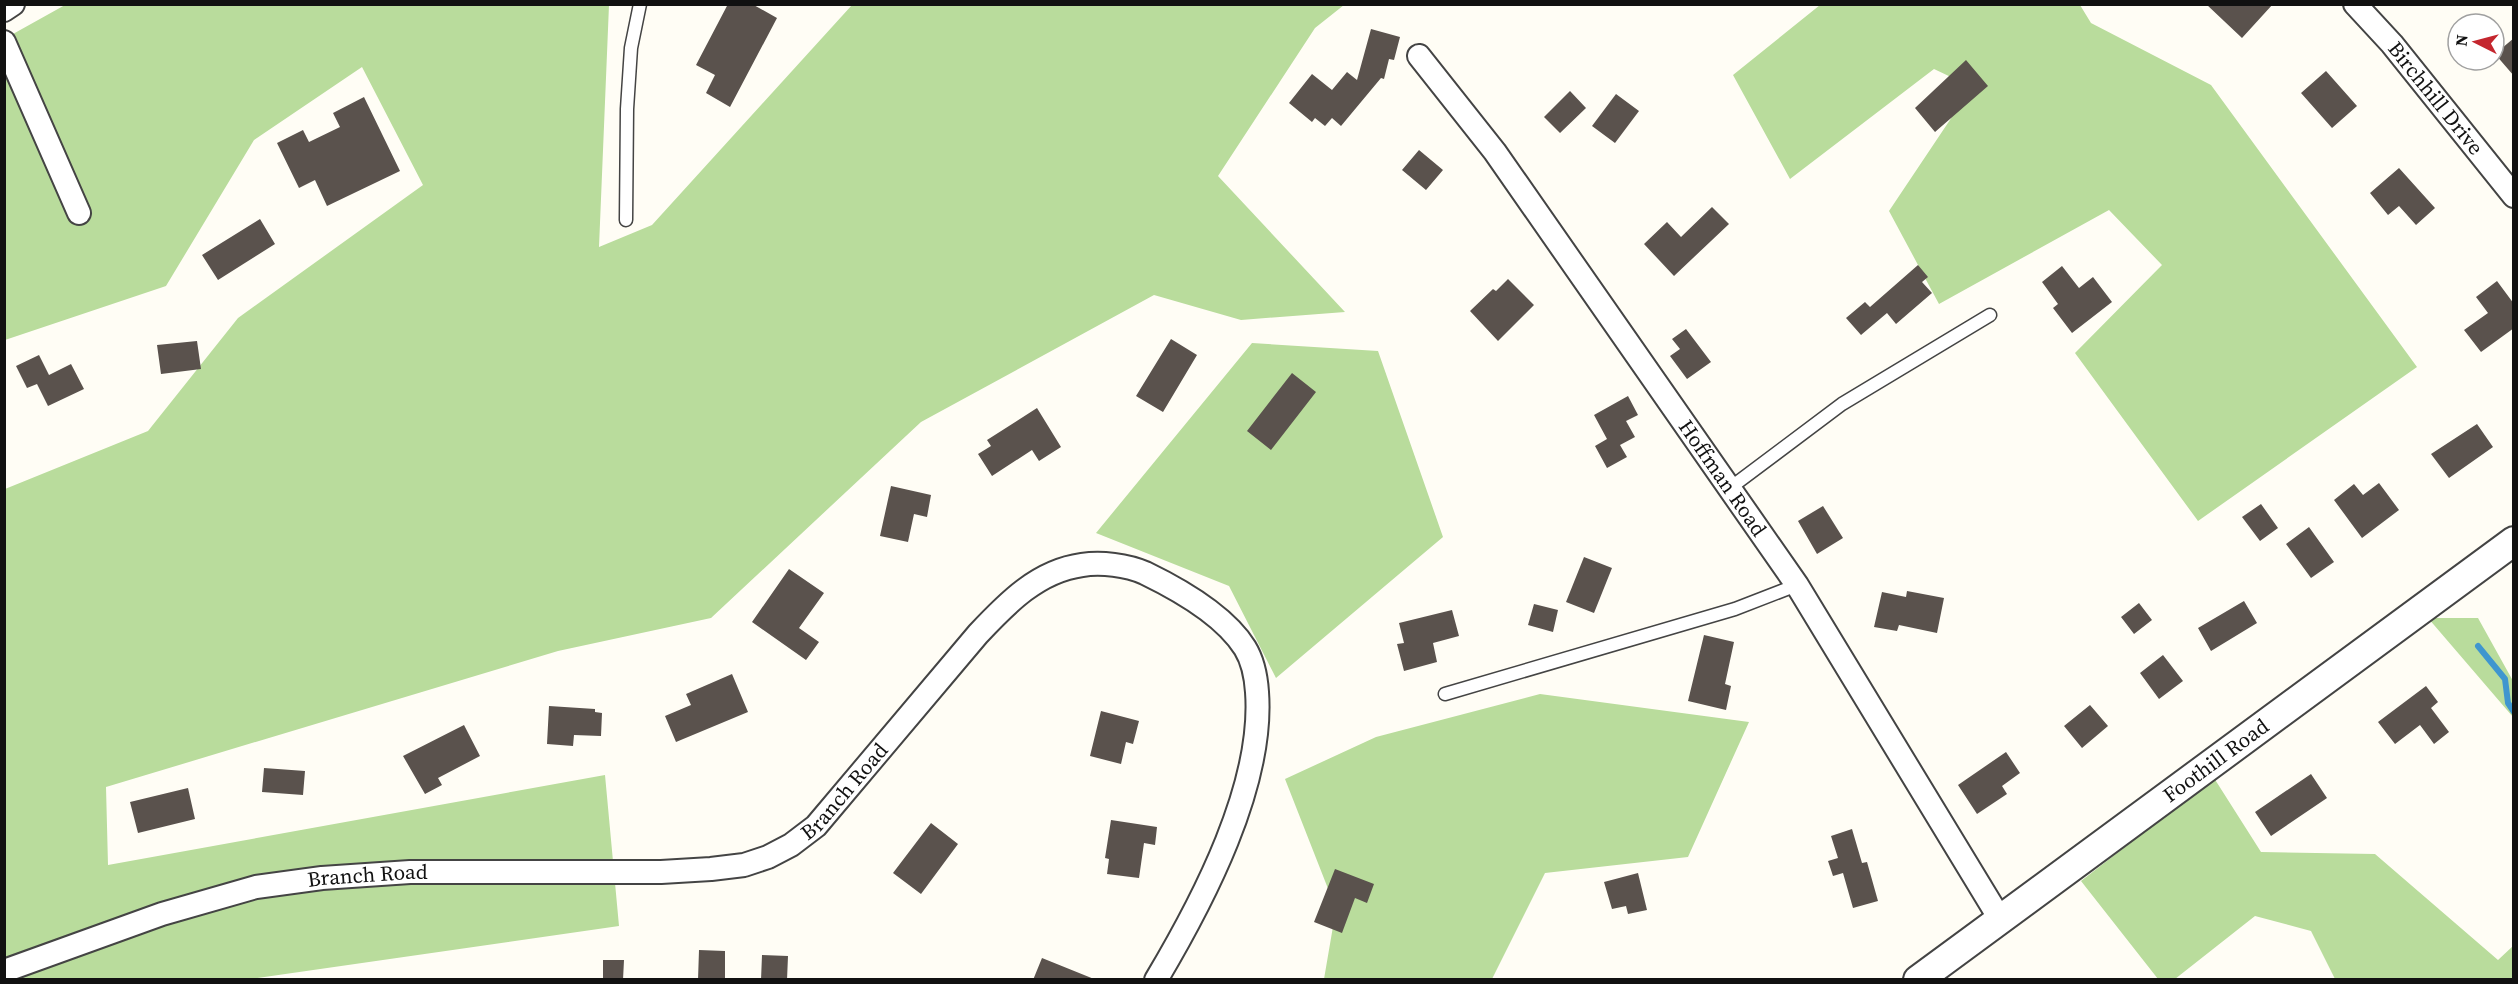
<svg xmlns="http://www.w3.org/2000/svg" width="2518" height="984" font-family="'Source Serif 4',serif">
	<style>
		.forest { fill: #b9dc9c }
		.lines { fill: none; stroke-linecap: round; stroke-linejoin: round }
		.stream { stroke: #3f96cf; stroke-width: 6 }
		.building { fill: #5a524d }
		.service-casing { stroke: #444; stroke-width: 15 }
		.minor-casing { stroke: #444; stroke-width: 26 }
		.tertiary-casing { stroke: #444; stroke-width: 32 }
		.service { stroke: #fff; stroke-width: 12 }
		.minor { stroke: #fff; stroke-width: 22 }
		.tertiary { stroke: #fff; stroke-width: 28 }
		.labels { text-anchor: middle; stroke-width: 6; stroke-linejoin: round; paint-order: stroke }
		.street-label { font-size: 21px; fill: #111; stroke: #fff }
	</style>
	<rect width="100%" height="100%" fill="#fffdf5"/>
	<path class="forest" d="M65 5H609L599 247 652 225 852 5H1344L1315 28 1218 176 1345 312 1241 320 1154 295 921 422 711 618 558 651 106 787 108 865 605 775 619 926 251 979H5V489L148 431 238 318 423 185 362 67 254 140 166 286 5 340 4 39Z
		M1820 5H2080L2091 23 2211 85 2417 367 2198 521 2075 353 2162 265 2109 210 1939 304 1889 211 1972 87 1934 69 1790 179 1733 75Z
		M1252 343 1378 351 1443 537 1276 678 1229 586 1096 533Z
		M2428 618H2478L2513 681V717Z
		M1540 694 1749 722 1688 857 1545 873 1492 979H1324L1336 909 1285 779 1376 737Z
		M2214 778 2261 852 2375 854 2498 960 2513 946V979H2335L2311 931 2255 916 2175 979H2158L2081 881Z"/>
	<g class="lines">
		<path class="stream" d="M2478 646 2505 679 2508 703 2514 712"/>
	</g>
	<path class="building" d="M728 4H752L777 18 730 107 706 93 715 75 696 65Z
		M2206 4H2273L2242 38Z
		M1371 29 1400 37 1394 60 1389 59 1384 79 1381 78 1341 126 1332 118 1325 126 1315 118 1312 122 1289 103 1312 74 1332 90 1347 72 1357 80Z
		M2514 38V76L2495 54Z
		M1966 60 1988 86 1935 132 1915 108Z
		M2326 71 2357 106 2332 128 2301 93Z
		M1570 91 1586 108 1560 133 1544 117Z
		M1616 94 1639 111 1615 143 1592 126Z
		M364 97 400 171 327 206 315 180 299 188 277 143 303 130 309 142 340 127 333 113Z
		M1419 150 1443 170 1426 190 1402 170Z
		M2399 168 2435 208 2416 225 2399 206 2388 215 2370 193Z
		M1712 207 1729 224 1674 276 1644 244 1667 222 1681 237Z
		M260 219 275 244 218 280 202 255Z
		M1918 265 1928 277 1922 282 1932 293 1896 324 1887 313 1861 335 1846 318 1865 302 1870 307Z
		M2062 266 2079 288 2093 277 2112 302 2072 333 2053 308 2058 304 2042 282Z
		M1508 279 1534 305 1498 341 1470 311 1493 289 1496 291Z
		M2497 281 2514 304V328L2481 352 2464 330 2488 313 2476 297Z
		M1686 329 1711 362 1687 379 1670 356 1680 349 1672 339Z
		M1171 339 1197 355 1163 412 1136 396Z
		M197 341 201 369 161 374 157 345Z
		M39 355 49 375 71 364 84 389 48 406 37 384 27 388 16 366Z
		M1292 373 1316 392 1271 450 1247 431Z
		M1628 396 1638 415 1626 421 1635 437 1620 445 1627 457 1607 468 1595 446 1607 439 1594 415Z
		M1037 408 1061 447 1039 461 1032 450 992 476 978 454 991 446 987 440Z
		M2477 424 2493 447 2449 478 2431 454Z
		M2379 483 2399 510 2362 538 2334 500 2354 484 2363 495Z
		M891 486 931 495 927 517 914 514 908 542 880 536Z
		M2261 504 2278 528 2260 541 2242 517Z
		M1823 506 1843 538 1817 554 1798 521Z
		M2309 527 2334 562 2311 578 2286 544Z
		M1584 557 1612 568 1594 613 1566 602Z
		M789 569 824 593 799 628 819 642 806 660 752 622Z
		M1907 591 1944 598 1937 633 1899 625 1897 631 1874 627 1882 592 1906 597Z
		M2244 601 2257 623 2211 651 2198 628Z
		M2139 603 2152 620 2134 634 2121 617Z
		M1534 604 1558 610 1553 632 1528 625Z
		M1452 610 1459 636 1433 643 1437 662 1404 671 1397 644 1404 643 1399 623Z
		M1704 635 1734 642 1725 684 1731 686 1726 710 1688 701Z
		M2163 655 2183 681 2159 699 2140 673Z
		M732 674 748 712 676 742 665 716 691 705 686 694Z
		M2426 686 2438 702 2431 708 2449 732 2434 744 2420 725 2395 744 2378 722Z
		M2090 705 2108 726 2082 748 2064 726Z
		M549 706 595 709V712L602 713 601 736 574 735 573 746 547 744Z
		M1101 711 1139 721 1133 744 1126 742 1121 764 1090 756Z
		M464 725 480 756 438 778 442 785 425 794 403 756Z
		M2006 752 2020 773 2002 786 2007 794 1977 814 1958 785Z
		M264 768 305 771 303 795 262 792Z
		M2311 774 2327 798 2271 836 2255 812Z
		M188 788 195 819 138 833 130 802Z
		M1111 820 1157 827 1155 845 1144 843 1139 878 1107 874 1109 859 1105 858Z
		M931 823 958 844 921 894 893 873Z
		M1852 829 1862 863 1867 862 1878 901 1853 908 1843 873 1833 876 1828 861 1838 858 1831 836Z
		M1335 869 1374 884 1367 903 1355 898 1342 933 1314 922Z
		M1638 873 1647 910 1628 914 1626 906 1612 909 1604 882Z
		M699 950 725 951V980H698Z
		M762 955 788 956 787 980H761Z
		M1042 958 1094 979 1093 980H1033Z
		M603 960H624L623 980H603Z"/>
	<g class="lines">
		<defs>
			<path id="service" d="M626 220 627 109 631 48 640 4
				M1730 488 1842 404 1990 315
				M1445 694 1735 609 1797 585"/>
			<g id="minor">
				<path id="s1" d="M2355 4 2392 44 2514 196"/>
				<path d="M4 10 13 4"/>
				<path d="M4 42 79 213"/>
				<path id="s2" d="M1419 56 1495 152 1797 585 2000 919"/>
				<path id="s3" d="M4 971 162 914 256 887 322 878 410 872H661L711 869 744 865 768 857 791 845 816 826 978 634C1007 603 1038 571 1082 565 1101 562 1127 565 1145 573 1178 589 1225 616 1245 648 1253 661 1256 677 1257 692 1264 785 1203 901 1156 980"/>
			</g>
			<g id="tertiary">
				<path id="s4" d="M1918 980 2514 541"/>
			</g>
		</defs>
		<use href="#service" class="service-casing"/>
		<use href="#minor" class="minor-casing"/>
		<use href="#tertiary" class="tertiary-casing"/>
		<use href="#service" class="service"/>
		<use href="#minor" class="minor"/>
		<use href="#tertiary" class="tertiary"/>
	</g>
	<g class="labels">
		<g class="street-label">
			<text dy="7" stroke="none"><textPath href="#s1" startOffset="124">Birchhill Drive</textPath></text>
			<text dy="7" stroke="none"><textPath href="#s2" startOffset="520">Hoffman Road</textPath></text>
			<text dy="7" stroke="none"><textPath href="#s4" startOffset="370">Foothill Road</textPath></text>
			<text dy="7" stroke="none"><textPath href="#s3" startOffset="882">Branch Road</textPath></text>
			<text dy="7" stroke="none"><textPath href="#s3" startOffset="378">Branch Road</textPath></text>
		</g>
	</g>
	<rect width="2518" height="984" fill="none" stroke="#111111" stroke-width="12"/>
	<g transform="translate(2476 42) rotate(276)"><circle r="28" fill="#ffffff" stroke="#a0a0a0" stroke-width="1.5"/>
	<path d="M0-4.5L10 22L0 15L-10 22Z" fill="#c4262e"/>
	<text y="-9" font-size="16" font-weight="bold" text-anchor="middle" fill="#111111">N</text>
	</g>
</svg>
